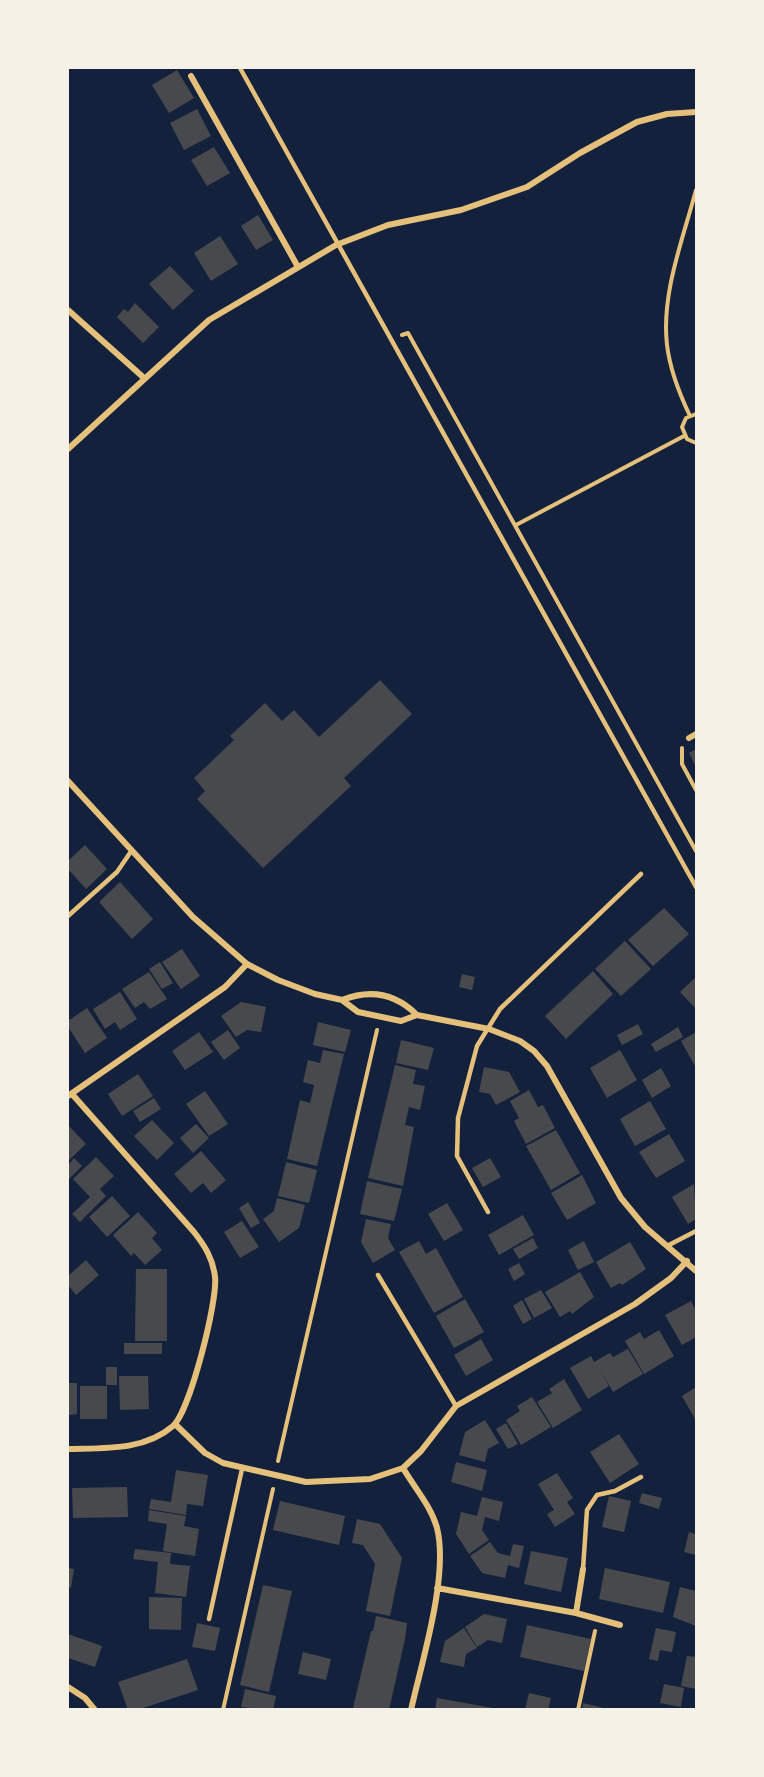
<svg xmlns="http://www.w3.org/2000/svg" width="764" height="1777" font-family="'Roboto Serif',serif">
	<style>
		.building { fill: #48494c }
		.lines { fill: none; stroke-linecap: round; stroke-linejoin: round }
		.path { stroke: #e5c07b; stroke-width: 4 }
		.service { stroke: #e5c07b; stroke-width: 4.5 }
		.minor { stroke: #e5c07b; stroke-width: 6 }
	</style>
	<rect width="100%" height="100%" fill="#14213d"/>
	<path class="building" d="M177 70 194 98 169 113 152 85Z
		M197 109 211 136 184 150 170 123Z
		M214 147 230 173 207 186 191 160Z
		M258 215 273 240 256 250 241 226Z
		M220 236 238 264 211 281 194 253Z
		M170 266 194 291 173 310 149 284Z
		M135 303 159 327 143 343 117 317 124 309 128 312Z
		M380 680 412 714 344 778 351 786 263 868 197 799 205 791 194 778 234 740 230 736 265 703 282 721 294 710 319 737Z
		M696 749V767L689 753Z
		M85 845 107 869 86 889 68 869V861Z
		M120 882 153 919 132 939 99 902Z
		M664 908 689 934 653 966 628 940Z
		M625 941 651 969 621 996 595 969Z
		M182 949 200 976 181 989 162 962Z
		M160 962 173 983 162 989 149 969Z
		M593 971 613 994 566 1039 545 1016Z
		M149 972 167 999 150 1009 144 1002 135 1008 122 989Z
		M462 974 475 977 472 990 459 987Z
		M696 977V1009L680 992Z
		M120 992 137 1019 120 1030 115 1022 105 1029 93 1009Z
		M241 1002 266 1007 261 1032 247 1030 236 1037 221 1016Z
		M87 1008 107 1038 85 1053 68 1027V1021Z
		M318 1022 351 1030 345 1052 313 1045Z
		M638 1024 643 1034 622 1045 617 1035Z
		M678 1027 683 1037 656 1052 651 1044Z
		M228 1030 240 1048 224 1060 211 1042Z
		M199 1032 213 1052 185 1070 172 1051Z
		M696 1032V1068L681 1041Z
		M401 1040 434 1048 428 1070 396 1063Z
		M323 1050 344 1054 317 1166 287 1159 300 1100 310 1103 314 1085 303 1082 308 1060 320 1063Z
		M620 1050 637 1080 607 1098 590 1068Z
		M395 1065 416 1070 413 1084 425 1086 420 1110 409 1107 405 1125 414 1127 403 1186 368 1178Z
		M484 1067 509 1072 520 1092 496 1105 490 1094 479 1092Z
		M661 1068 671 1086 652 1098 642 1080Z
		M138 1074 153 1096 122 1116 108 1094Z
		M529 1090 538 1107 543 1105 555 1128 526 1144 514 1121 519 1118 510 1101Z
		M205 1091 228 1124 209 1136 186 1104Z
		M154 1098 161 1109 140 1122 133 1111Z
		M650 1101 666 1129 635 1146 620 1119Z
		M152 1120 174 1143 157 1160 134 1136Z
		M196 1124 209 1138 193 1153 180 1138Z
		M68 1125 86 1144 68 1161Z
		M556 1130 580 1173 551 1190 526 1146Z
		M669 1134 685 1161 656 1178 639 1152Z
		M201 1151 226 1180 211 1193 203 1183 191 1193 174 1174Z
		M96 1157 114 1176 100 1189 106 1196 80 1222 72 1214 90 1197 73 1179Z
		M74 1158 82 1166 68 1180V1165Z
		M490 1158 501 1177 483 1187 472 1168Z
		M286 1162 317 1170 309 1203 278 1196Z
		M582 1175 596 1203 567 1220 551 1193Z
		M367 1181 402 1189 394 1221 360 1214Z
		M694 1184 696 1219 688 1224 672 1197Z
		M112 1196 130 1216 107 1237 89 1217Z
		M277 1198 305 1205 299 1228 279 1242 263 1219 274 1211Z
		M248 1202 260 1223 251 1228 239 1208Z
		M447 1203 463 1230 444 1241 428 1214Z
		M138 1212 157 1233 152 1238 162 1250 145 1265 134 1253 131 1256 113 1235Z
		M523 1215 534 1235 499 1255 488 1235Z
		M366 1219 391 1224 388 1238 395 1250 373 1263 361 1242Z
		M242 1221 259 1247 240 1258 224 1232Z
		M533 1238 538 1248 519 1259 513 1249Z
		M419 1241 426 1254 436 1248 463 1297 434 1313 399 1252Z
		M584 1241 594 1262 578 1270 568 1250Z
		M630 1242 646 1269 622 1285 620 1283 611 1288 596 1262Z
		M86 1260 99 1275 76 1295 68 1285V1276Z
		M519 1263 525 1274 514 1281 508 1269Z
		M136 1269H167V1341H135Z
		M580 1272 594 1297 572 1314 570 1311 560 1317 545 1292Z
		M541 1290 552 1308 534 1318 524 1299Z
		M465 1299 484 1332 454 1348 436 1316Z
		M522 1300 532 1319 523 1324 513 1306Z
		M691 1301 696 1311V1337L682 1345 665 1315Z
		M659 1330 674 1356 644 1374 625 1341 640 1332 644 1339Z
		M481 1339 493 1360 466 1376 454 1355Z
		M124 1343H162V1354H124Z
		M628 1349 643 1374 613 1392 600 1369 609 1386 588 1399 570 1368 591 1356 594 1362 610 1353 613 1357Z
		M106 1367H117V1385H106Z
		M119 1376H148L149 1409 120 1410Z
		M564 1379 582 1410 553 1428 537 1402 552 1393 549 1389Z
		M68 1383H77V1414L68 1415Z
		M80 1386H107V1419H80Z
		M696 1387V1421L682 1396Z
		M532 1397 551 1427 521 1445 506 1420 520 1411 517 1406Z
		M485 1420 499 1443 488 1449 485 1462 459 1455 465 1432Z
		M506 1423 518 1444 508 1449 496 1429Z
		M619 1434 639 1464 610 1483 590 1452Z
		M456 1462 487 1470 482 1491 451 1482Z
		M176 1470 208 1475 203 1506 187 1504 186 1515 149 1509 151 1499 171 1502Z
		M557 1473 573 1498 567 1502 575 1514 555 1527 547 1514 554 1510 538 1484Z
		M127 1487 128 1517 73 1518 72 1488Z
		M642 1493 662 1498 659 1509 639 1503Z
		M609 1496 631 1501 624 1532 602 1527Z
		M482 1497 503 1502 499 1521 485 1517 482 1530 489 1540 469 1554 456 1534 461 1512 477 1516Z
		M280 1501 345 1516 339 1545 273 1530Z
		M149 1510 186 1516 184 1526 199 1529 195 1556 163 1551 167 1524 148 1521Z
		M357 1519 380 1524 402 1558 390 1616 366 1611 375 1564 363 1545 352 1543Z
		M689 1532 696 1534V1555L684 1552Z
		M490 1542 498 1553 510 1556 513 1544 524 1546 519 1568 508 1565 505 1578 482 1573 470 1556Z
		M135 1549 171 1553 170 1564 190 1566 186 1597 155 1593 158 1562 133 1559Z
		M531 1551 568 1558 561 1592 524 1584Z
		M68 1568 74 1569 71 1588 68 1587Z
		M605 1568 670 1582 663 1613 599 1599Z
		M263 1585 292 1591 269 1692 240 1685Z
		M680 1587 696 1591V1626L673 1617Z
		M149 1597 182 1598 181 1630 149 1629Z
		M484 1614 507 1619 502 1643 488 1640 477 1647 465 1627Z
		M376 1616 407 1623 405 1639 389 1710H359L353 1708 371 1631H373Z
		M197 1623 220 1628 215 1651 192 1647Z
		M527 1625 591 1639 584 1671 520 1657Z
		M464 1628 477 1648 466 1654 464 1667 440 1662 445 1641Z
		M656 1628 676 1632 672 1652 660 1650 658 1661 649 1659Z
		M68 1634 102 1646 95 1667 68 1658Z
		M303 1652 331 1659 326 1680 298 1674Z
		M687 1656 696 1657V1689L681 1686Z
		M187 1659 198 1690 137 1710H128L118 1682Z
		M664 1684 684 1688 681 1707 660 1703Z
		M245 1689 276 1696 273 1710 241 1707Z
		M529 1693 551 1698 548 1710H525Z
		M437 1698 493 1708V1710H435Z
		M583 1703 608 1709V1710H582Z"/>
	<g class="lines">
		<path class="path" d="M402 335 408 333 696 851
			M696 414 686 418 682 427 687 439 696 443
			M690 416C679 393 670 370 667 345 661 294 683 239 696 190
			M516 525 684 436
			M682 748V764L696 790
			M278 1461 377 1030
			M223 1710 273 1489
			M578 1710 595 1631"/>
		<path class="service" d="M240 68 696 887
			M68 916 117 872 132 850
			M488 1212 457 1156 458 1118 477 1046 500 1009 641 874
			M667 1246 696 1231
			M378 1275 456 1406
			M583 1569 587 1510 597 1495 615 1491 641 1477
			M209 1619 242 1469"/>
		<path class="minor" d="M191 76 298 267
			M68 310 143 377
			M68 449 209 320 336 245 388 225 461 210 527 187 580 153 637 122 667 114 696 112
			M689 738 696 734
			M68 781 193 917 247 964 278 980 315 994 342 1000 358 1012 401 1021 417 1015 489 1029 520 1041 534 1051 547 1066 621 1198 645 1227 696 1271
			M342 1000C370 989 395 993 417 1015
			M68 1096 225 987 247 964
			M175 1424 205 1453 223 1463 306 1482 370 1479 403 1468 421 1451 456 1406 635 1304 671 1278 687 1261
			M68 1449C104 1448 144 1451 173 1426 190 1411 218 1300 215 1277 213 1259 205 1246 194 1232L72 1094
			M403 1468C414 1487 431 1506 437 1528 449 1575 422 1661 411 1710
			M437 1588 576 1613 583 1569
			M576 1613 620 1625
			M68 1687 85 1698 95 1710"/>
	</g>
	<rect width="764" height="1777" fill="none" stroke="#f6f1e7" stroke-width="138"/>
</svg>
